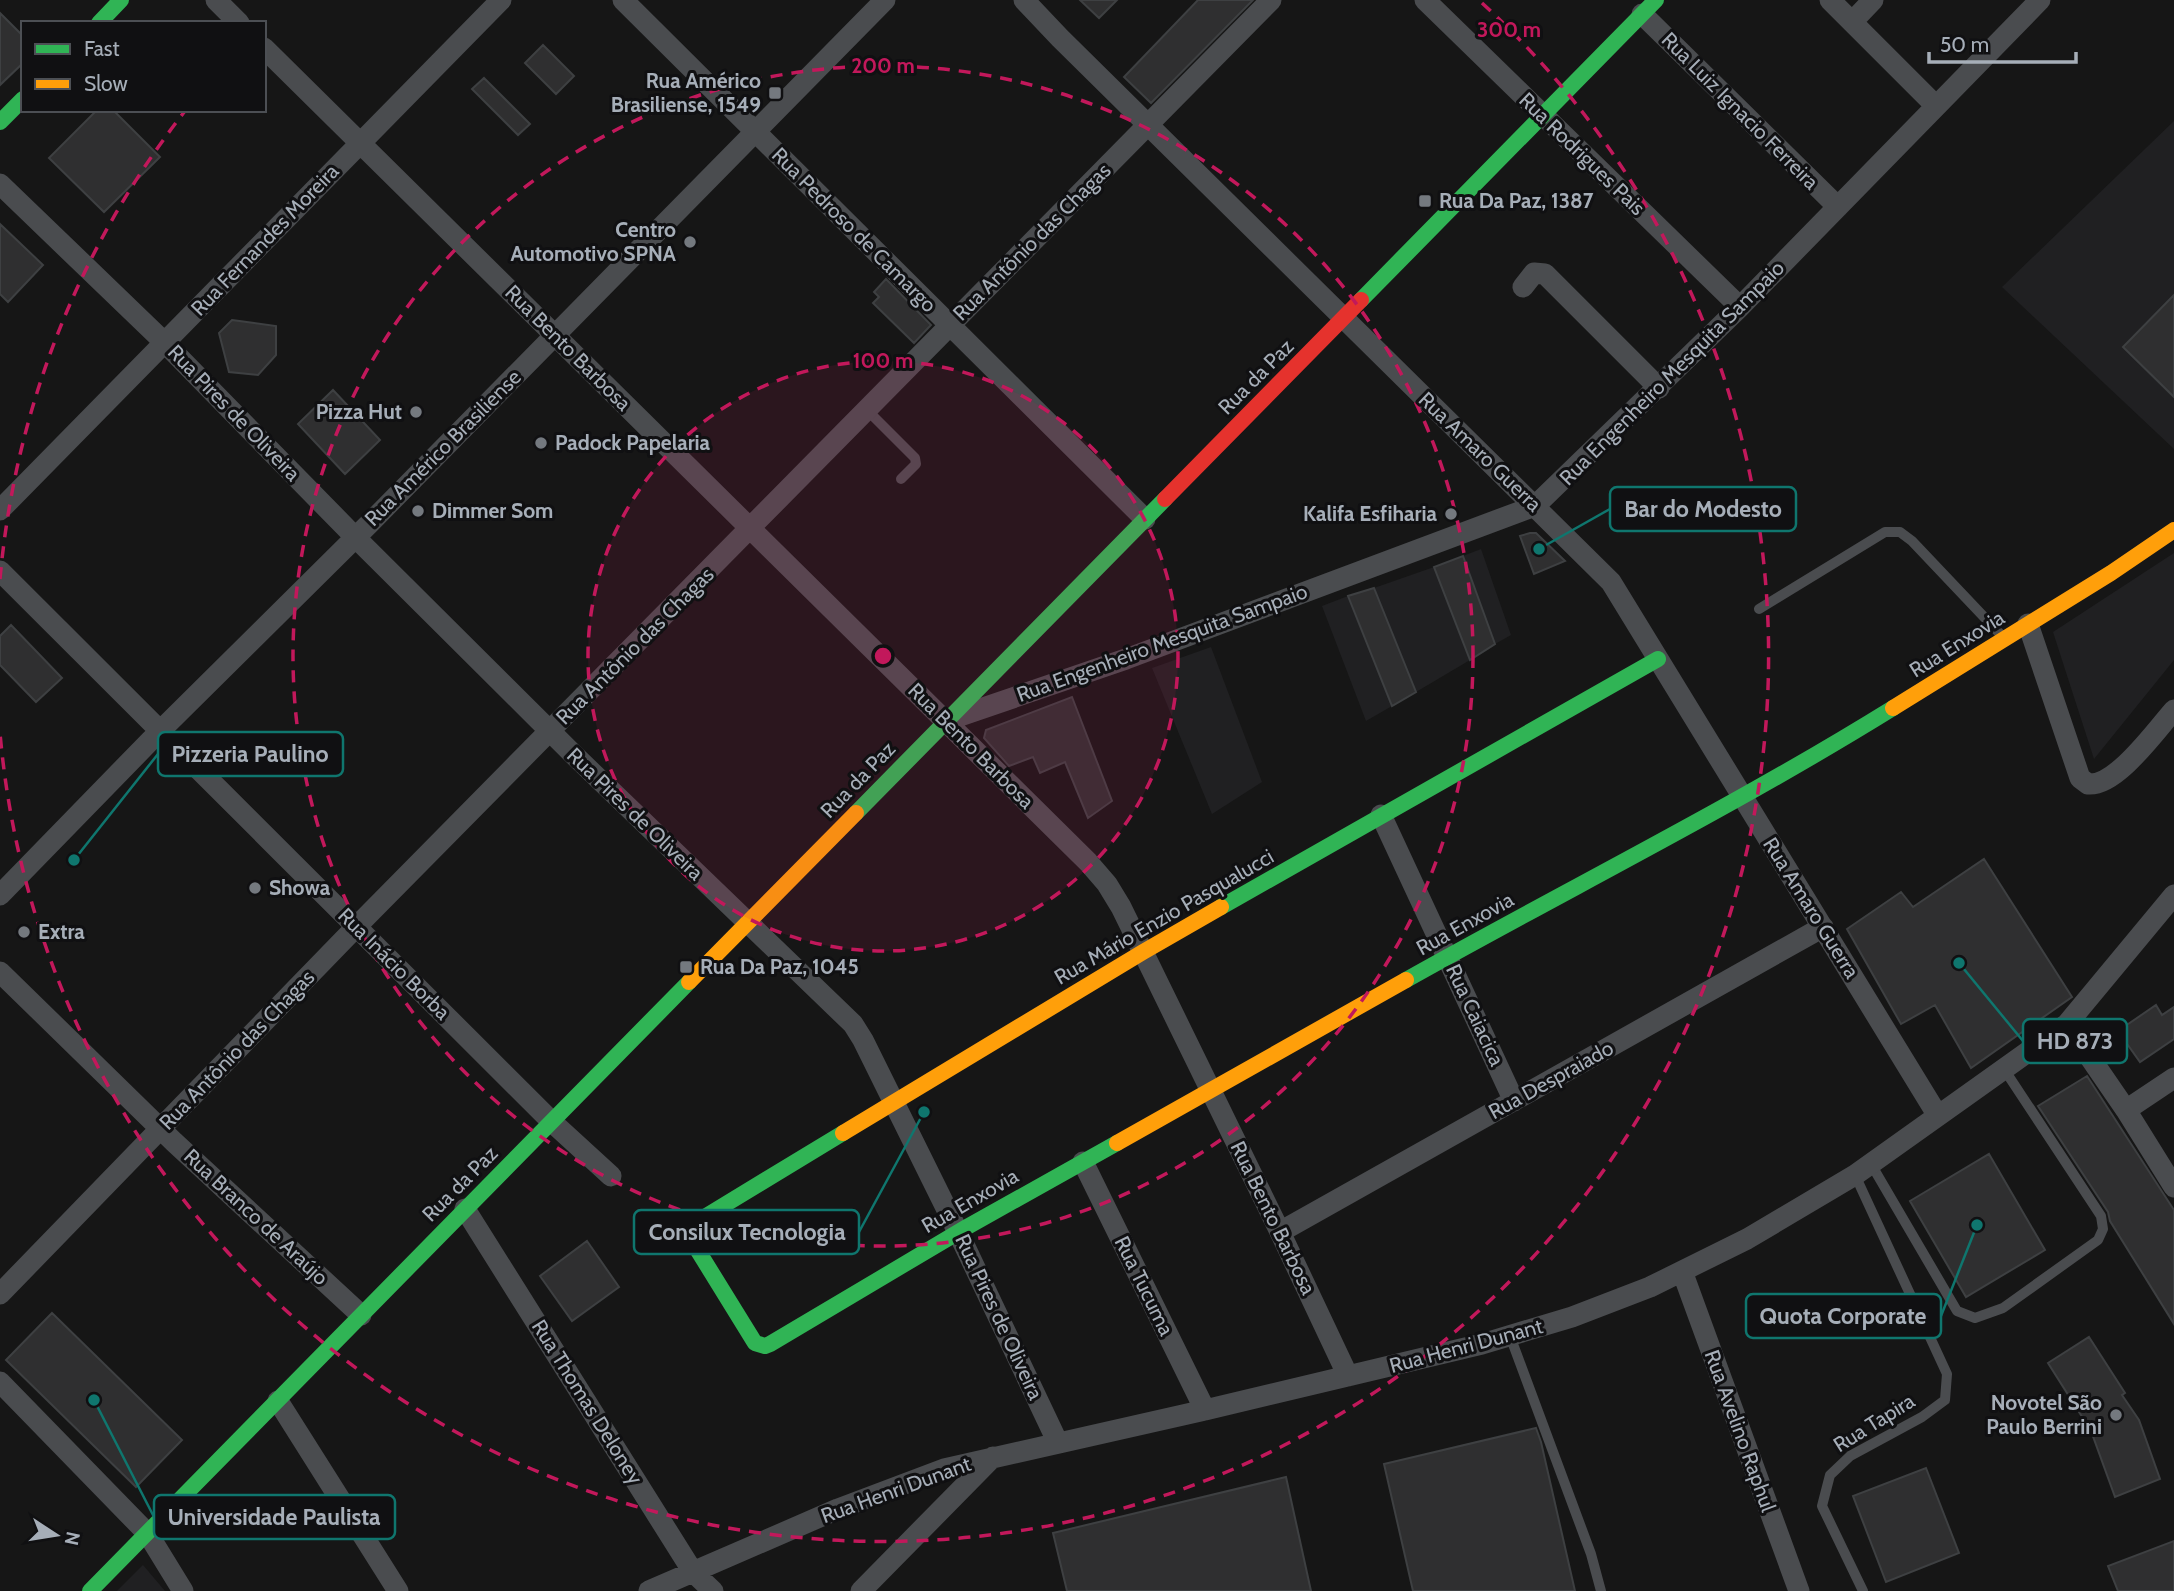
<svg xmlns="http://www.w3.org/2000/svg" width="2174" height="1591" font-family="Cabin,sans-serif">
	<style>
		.built { fill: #202022 }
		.building { fill: #2f2f30; stroke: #3e4042; stroke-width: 2 }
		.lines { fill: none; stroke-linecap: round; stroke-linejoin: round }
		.lane { stroke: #4a4c4f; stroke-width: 10 }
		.street { stroke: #4a4c4f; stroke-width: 21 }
		.fast { stroke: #30b455; stroke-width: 16 }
		.slow { stroke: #ff9f0a; stroke-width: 16 }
		.jam { stroke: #e5322d; stroke-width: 16 }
		.ring { fill: none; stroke: #c2185b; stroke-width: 3.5; stroke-dasharray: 12 9 }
		.poi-dot { fill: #74797f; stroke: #101012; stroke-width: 2.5 }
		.labels { text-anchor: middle; stroke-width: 6; stroke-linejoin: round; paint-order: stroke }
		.poi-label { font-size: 21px; font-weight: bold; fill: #a6aeb8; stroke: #101012; text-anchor: start }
		.street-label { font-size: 21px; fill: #a6aeb8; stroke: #101012 }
		.centre { fill: #c2185b; stroke: #101012; stroke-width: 3.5 }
		.ring-label { font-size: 21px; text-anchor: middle; font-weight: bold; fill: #c2185b; stroke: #101012; stroke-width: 6; stroke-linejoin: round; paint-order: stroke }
		.leader { fill: none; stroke: #0f766e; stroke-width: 2.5 }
		.callout-dot { fill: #0f766e; stroke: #101012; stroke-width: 2.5 }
		.callout { fill: #101012; stroke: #0f766e; stroke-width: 2.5 }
		.callout-label { font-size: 23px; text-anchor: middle; font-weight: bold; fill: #a6aeb8 }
	</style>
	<rect width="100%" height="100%" fill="#161616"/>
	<path class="built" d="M2174 121V449L2002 287Z
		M1481 549 1511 635 1495 644 1463 556Z
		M2174 553V660L2094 759 2053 632Z
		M1434 567 1470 660 1416 692 1374 588Z
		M1348 596 1392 706 1366 721 1322 606Z
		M1211 647 1262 782 1212 814 1152 668Z
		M143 1565 165 1591H117Z"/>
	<path class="building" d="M1080 0H1117L1099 18Z
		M1198 0H1253L1151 103 1124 77Z
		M0 13 23 36V63L0 85Z
		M543 45 574 76 556 94 525 63Z
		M484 78 530 124 518 135 472 89Z
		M97 110H113L160 157 104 212 49 158Z
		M0 224 43 265 8 302 0 294Z
		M886 279 931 325 914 343 873 303 879 297 874 292Z
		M2174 295V397L2123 347Z
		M232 320 276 326V355L258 375 229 372 219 333Z
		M333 390 380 440 345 474 298 424Z
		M1530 533H1536L1565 561 1534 574 1520 536Z
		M1463 556 1495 644 1470 660 1434 567Z
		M1374 588 1416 692 1392 706 1348 596Z
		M11 625 62 678 36 702 0 665V636Z
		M1072 697 1112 801 1088 818 1065 762 1040 773 1033 757 1009 766 984 738 986 730Z
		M1984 859 2072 997 1971 1068 1935 1005 1901 1024 1847 929 1901 892 1913 907Z
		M2156 1005 2162 1015 2174 1007V1039L2140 1062 2118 1031Z
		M2087 1076 2174 1210V1324L2110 1221 2108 1212 2038 1106Z
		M1989 1154 2045 1250 1966 1297 1910 1201Z
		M587 1241 619 1287 572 1321 540 1276Z
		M52 1313 182 1440 136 1487 6 1360Z
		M2089 1337 2125 1393 2122 1395 2139 1420 2160 1479 2115 1497 2091 1431 2048 1363Z
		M1536 1428 1541 1442 1575 1591H1413L1384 1464Z
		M1926 1468 1959 1553 1886 1582 1853 1496Z
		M1286 1477 1311 1591H1067L1053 1533Z
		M2174 1541V1591H2118L2108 1566Z"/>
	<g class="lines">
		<path class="lane" d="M867 410 915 458 916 464 901 479
			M1759 609 1885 532H1900L1912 541 2003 637
			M1871 1164 1957 1311 1975 1318 2003 1308 2098 1240 2103 1229 2101 1216 2004 1069
			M1855 1175 1947 1374 1945 1400 1922 1417 1850 1456 1830 1475 1822 1506 1863 1591
			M1510 1336 1591 1554 1601 1591"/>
		<path class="street" d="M216 0 239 23
			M623 0 1145 519
			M1024 0 1060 38 1611 582 1938 1116
			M1425 0 1740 307
			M1830 0 1936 106
			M1642 14 1838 207
			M1852 22 1873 0
			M264 48 1088 862 1107 884 1121 907 1280 1232 1348 1376
			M0 184 164 342 355 537 574 755 853 1024 863 1040 958 1232 1058 1443
			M1523 287 1534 273 1545 274 1659 388
			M0 510 501 0
			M0 571 552 1122 611 1176
			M2028 624 2080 778 2088 784C2116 787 2157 729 2174 710
			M951 719 1126 659 1535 506 1740 307 2040 0
			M1381 815 1514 1101
			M0 895 150 741 369 524 885 0
			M0 972 174 1142 361 1315
			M2067 1024 2126 1110 2174 1187
			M2126 1110 2174 1078
			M1083 1162 1205 1410
			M465 1209 693 1572 713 1591
			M1280 1232 1823 927
			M1682 1271 1799 1591
			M0 1294 356 927 1271 0
			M0 1382 148 1534 183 1591
			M278 1401 398 1591
			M649 1591 838 1509 944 1469 1205 1410 1482 1344 1572 1317 1650 1287 1747 1239 1855 1175 2067 1024 2174 895
			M861 1591 993 1457"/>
		<path class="fast" d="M99 23 121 0
			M0 122 23 99
			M1361 300 1656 0
			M856 813 1165 499
			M1221 907 1658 659
			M1406 980C1568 889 1735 806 1893 708
			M843 1133 698 1221 692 1227V1241L755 1343 765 1346 770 1344 967 1227 1117 1143
			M90 1591 689 982"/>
		<path class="slow" d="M1893 708 2111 573 2174 530
			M689 982 856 813
			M843 1133 1143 952 1221 907
			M1117 1143 1406 980"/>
		<path class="jam" d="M1165 499 1361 300"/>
	</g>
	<circle cx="883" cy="656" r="295" fill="#c2185b" fill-opacity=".12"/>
	<g class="ring">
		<circle cx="883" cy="656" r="295"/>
		<circle cx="883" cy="656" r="590"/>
		<path d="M0 579A886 886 0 0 1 185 111M1482 3A886 886 0 1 1 0 733"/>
	</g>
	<g class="poi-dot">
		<rect x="768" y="86" width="14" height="14" rx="3.5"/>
		<rect x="1418" y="194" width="14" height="14" rx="3.5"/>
		<circle cx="690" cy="242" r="7"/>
		<circle cx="416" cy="412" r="7"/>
		<circle cx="541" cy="443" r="7"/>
		<circle cx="418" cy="511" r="7"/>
		<circle cx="1451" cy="514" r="7"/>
		<circle cx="255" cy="888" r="7"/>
		<circle cx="24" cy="932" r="7"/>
		<rect x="679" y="960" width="14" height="14" rx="3.5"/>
		<circle cx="2116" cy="1415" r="7"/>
	</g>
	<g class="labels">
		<g class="poi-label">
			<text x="761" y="88" text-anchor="end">Rua Américo<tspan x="761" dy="24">Brasiliense, 1549</tspan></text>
			<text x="1439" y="208">Rua Da Paz, 1387</text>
			<text x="676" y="237" text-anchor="end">Centro<tspan x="676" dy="24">Automotivo SPNA</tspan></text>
			<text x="402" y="419" text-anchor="end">Pizza Hut</text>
			<text x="555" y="450">Padock Papelaria</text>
			<text x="432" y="518">Dimmer Som</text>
			<text x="1437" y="521" text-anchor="end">Kalifa Esfiharia</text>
			<text x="269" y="895">Showa</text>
			<text x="38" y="939">Extra</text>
			<text x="700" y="974">Rua Da Paz, 1045</text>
			<text x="2102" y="1410" text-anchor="end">Novotel São<tspan x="2102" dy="24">Paulo Berrini</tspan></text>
		</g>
		<g class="street-label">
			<text transform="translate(1740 111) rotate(45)" y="7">Rua Luiz Ignacio Ferreira</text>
			<text transform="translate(1582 154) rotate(44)" y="7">Rua Rodrigues Pais</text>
			<text transform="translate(854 230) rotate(45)" y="7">Rua Pedroso de Camargo</text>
			<text transform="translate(265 240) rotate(-46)" y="7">Rua Fernandes Moreira</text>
			<text transform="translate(1032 242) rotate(-45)" y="7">Rua Antônio das Chagas</text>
			<text transform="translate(568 348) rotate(45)" y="7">Rua Bento Barbosa</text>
			<text transform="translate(1672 373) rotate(-45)" y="7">Rua Engenheiro Mesquita Sampaio</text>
			<text transform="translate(1256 377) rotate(-45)" y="7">Rua da Paz</text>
			<text transform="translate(234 413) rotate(46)" y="7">Rua Pires de Oliveira</text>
			<text transform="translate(443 448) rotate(-45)" y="7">Rua Américo Brasiliense</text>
			<text transform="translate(1480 452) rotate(44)" y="7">Rua Amaro Guerra</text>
			<text transform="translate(1162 643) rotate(-20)" y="7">Rua Engenheiro Mesquita Sampaio</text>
			<text transform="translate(1957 644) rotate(-32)" y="7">Rua Enxovia</text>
			<text transform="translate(635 646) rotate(-45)" y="7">Rua Antônio das Chagas</text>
			<text transform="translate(971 746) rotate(45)" y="7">Rua Bento Barbosa</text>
			<text transform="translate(858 780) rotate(-46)" y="7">Rua da Paz</text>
			<text transform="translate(635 814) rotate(44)" y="7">Rua Pires de Oliveira</text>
			<text transform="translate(1811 908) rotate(58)" y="7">Rua Amaro Guerra</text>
			<text transform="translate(1164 917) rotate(-30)" y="7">Rua Mário Enzio Pasqualucci</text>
			<text transform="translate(1465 924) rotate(-29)" y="7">Rua Enxovia</text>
			<text transform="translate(394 964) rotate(45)" y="7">Rua Inácio Borba</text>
			<text transform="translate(1475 1015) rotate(65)" y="7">Rua Caiacica</text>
			<text transform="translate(237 1050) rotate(-46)" y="7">Rua Antônio das Chagas</text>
			<text transform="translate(1551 1080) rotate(-29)" y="7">Rua Despraiado</text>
			<text transform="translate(460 1184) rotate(-45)" y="7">Rua da Paz</text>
			<text transform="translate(970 1201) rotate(-30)" y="7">Rua Enxovia</text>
			<text transform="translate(256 1217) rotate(43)" y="7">Rua Branco de Araújo</text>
			<text transform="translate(1273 1218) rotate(64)" y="7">Rua Bento Barbosa</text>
			<text transform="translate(1144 1286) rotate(64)" y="7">Rua Tucuma</text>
			<text transform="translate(999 1317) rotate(65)" y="7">Rua Pires de Oliveira</text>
			<text transform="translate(1466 1346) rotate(-15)" y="7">Rua Henri Dunant</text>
			<text transform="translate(587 1402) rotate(58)" y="7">Rua Thomas Deloney</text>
			<text transform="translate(1874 1423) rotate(-32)" y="7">Rua Tapira</text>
			<text transform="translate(1740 1431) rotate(70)" y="7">Rua Avelino Raphul</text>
			<text transform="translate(896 1490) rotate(-20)" y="7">Rua Henri Dunant</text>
		</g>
	</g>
	<circle cx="883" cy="656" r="10" class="centre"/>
	<g class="ring-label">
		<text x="1509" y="37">300 m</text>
		<text x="883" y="73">200 m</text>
		<text x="883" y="368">100 m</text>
	</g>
	<path class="leader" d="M1539 549L1610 509M74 860L158 754M1959 963L2023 1041M924 1112L859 1232M1977 1225L1941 1316M94 1400L154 1517"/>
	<g class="callout-dot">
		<circle cx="1539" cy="549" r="7"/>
		<circle cx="74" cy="860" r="7"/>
		<circle cx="1959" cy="963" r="7"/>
		<circle cx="924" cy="1112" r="7"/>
		<circle cx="1977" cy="1225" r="7"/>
		<circle cx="94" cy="1400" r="7"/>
	</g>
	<g class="callout">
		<rect x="1610" y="487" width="186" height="44" rx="7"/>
		<rect x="158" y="732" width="185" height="44" rx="7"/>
		<rect x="2023" y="1019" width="104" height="44" rx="7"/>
		<rect x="634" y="1210" width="225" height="44" rx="7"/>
		<rect x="1746" y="1294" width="195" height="44" rx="7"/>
		<rect x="154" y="1495" width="241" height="44" rx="7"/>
	</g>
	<g class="callout-label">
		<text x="1703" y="517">Bar do Modesto</text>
		<text x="250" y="762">Pizzeria Paulino</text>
		<text x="2075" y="1049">HD 873</text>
		<text x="747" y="1240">Consilux Tecnologia</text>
		<text x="1843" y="1324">Quota Corporate</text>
		<text x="274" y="1525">Universidade Paulista</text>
	</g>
	<rect x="21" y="21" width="245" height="91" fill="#101012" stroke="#4c4f54" stroke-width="2"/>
	<rect x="35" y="44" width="35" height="10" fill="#30b455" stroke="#4c4f54" stroke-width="2"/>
	<text x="84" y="56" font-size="21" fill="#a6aeb8">Fast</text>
	<rect x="35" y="79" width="35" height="10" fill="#ff9f0a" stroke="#4c4f54" stroke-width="2"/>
	<text x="84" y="91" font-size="21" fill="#a6aeb8">Slow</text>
	<g transform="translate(56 1535) rotate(102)" stroke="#101012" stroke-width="5" paint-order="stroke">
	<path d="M0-5L12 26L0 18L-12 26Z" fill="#a6aeb8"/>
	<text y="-10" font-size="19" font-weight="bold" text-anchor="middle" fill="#a6aeb8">N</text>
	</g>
	<path d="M1929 52v10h147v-10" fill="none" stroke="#a6aeb8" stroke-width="3.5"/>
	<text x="1940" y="52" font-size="21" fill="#a6aeb8" stroke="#101012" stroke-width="5" paint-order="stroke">50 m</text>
</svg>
